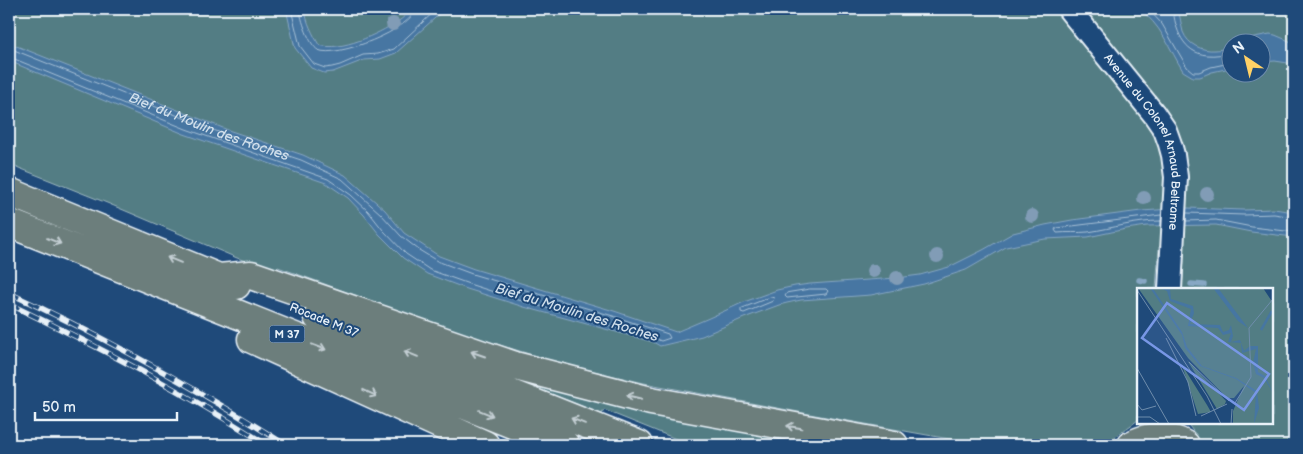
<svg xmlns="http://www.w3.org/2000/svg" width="1303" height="454" font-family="'Balsamiq Sans',sans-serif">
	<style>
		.green { fill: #527d84; stroke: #9db7be; fill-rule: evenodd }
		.water { fill: #4676a2; stroke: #87a7c4 }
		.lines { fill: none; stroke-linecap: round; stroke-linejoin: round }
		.shore { stroke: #a7c0d6; stroke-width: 1 }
		.stream { stroke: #87a7c4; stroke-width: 5.5 }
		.tertiary-casing { stroke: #e8f1f8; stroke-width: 26 }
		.primary-casing { stroke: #e8f1f8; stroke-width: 31 }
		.trunk-casing { stroke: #e8f1f8; stroke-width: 31 }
		.tertiary { stroke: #1f4a7a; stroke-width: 22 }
		.primary { stroke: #6c7e7c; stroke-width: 28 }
		.trunk { stroke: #6c7e7c; stroke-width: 28 }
		.rail-casing { stroke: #e8f1f8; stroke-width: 5.5 }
		.rail { stroke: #1f4a7a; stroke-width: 4; stroke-dasharray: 11; stroke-linecap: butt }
		.tree { fill: #819cb6 }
		.oneway { stroke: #c3ced3 }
		.labels { text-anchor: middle; stroke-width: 4; stroke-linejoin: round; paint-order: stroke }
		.shield { fill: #1f4a7a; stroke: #acbfd2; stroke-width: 1 }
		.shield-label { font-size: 11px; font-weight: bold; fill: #e8f1f8 }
		.street-label { font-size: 12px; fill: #e8f1f8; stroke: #1f4a7a }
		.water-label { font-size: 14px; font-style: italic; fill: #d0dfeb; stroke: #1f4a7a }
		.inset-river { fill: none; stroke: #4676a2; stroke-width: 2.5 }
		.inset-road { fill: none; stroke: #6f8dac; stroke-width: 1 }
		.view { fill: #7897e6; fill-opacity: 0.15; stroke: #7897e6; stroke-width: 2.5 }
		.inset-edge { fill: none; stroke: #e8f1f8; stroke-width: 2.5 }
	</style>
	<rect width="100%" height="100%" fill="#1f4a7a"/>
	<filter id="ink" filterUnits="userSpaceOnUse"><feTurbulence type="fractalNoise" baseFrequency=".02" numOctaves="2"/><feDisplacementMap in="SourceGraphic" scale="10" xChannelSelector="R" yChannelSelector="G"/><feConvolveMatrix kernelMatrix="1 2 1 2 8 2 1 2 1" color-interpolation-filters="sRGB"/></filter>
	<g filter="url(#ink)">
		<path class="green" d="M9 9H1294V445H1203L1187 423H1272V289H1182L1185 246 1159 247 1156 289H1138V420L1104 445H983L804 413 644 383 555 362 471 336 426 321 278 267 275 271 237 258 107 203 9 164ZM1230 42H1260V72H1230Z
			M512 378 860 445H691L604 410 602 414Z"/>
		<path class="water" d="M286 9H305C306 22 313 34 319 45 341 52 378 34 397 22 403 19 407 13 412 9H445L396 53 380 59 364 60 333 72 324 73 311 68 295 48Z
			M1138 9H1178C1180 16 1181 24 1183 32 1188 45 1202 51 1215 50 1220 50 1225 48 1230 48V68L1212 72 1200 77H1193L1183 71C1170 50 1160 22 1138 9Z
			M1270 34 1275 35 1294 43V64L1275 61 1261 62 1260 42H1244L1254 37Z
			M9 43 228 130 303 155 345 175 385 210 404 233 439 256 474 269 614 311 676 332 709 318 744 302 777 290 795 286 810 284 897 278 920 275 949 267 983 250 1013 233 1045 225 1072 220 1141 211 1188 208 1244 210 1274 209 1294 212V237L1251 232 1216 225 1147 226 1126 229 1088 237 1045 239 1006 247 966 270 924 284 871 295 801 300 787 303 779 305 744 318 702 336 660 346 653 342 524 307 467 289 427 274 403 258 379 234 364 215 348 198 326 183 184 134 9 61Z"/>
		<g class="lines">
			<g class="shore">
				<path d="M291 9 300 46 314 64 325 68 332 67 340 65 363 55 378 54 394 49 437 9"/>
				<path d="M300 9C300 18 310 46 318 50 336 59 413 29 415 9"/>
				<path d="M1148 9 1162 24 1187 67 1193 72H1199L1211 67 1230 63"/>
				<path d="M1173 9C1175 29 1183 53 1207 55 1215 56 1223 54 1230 53"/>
				<path id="s1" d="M9 48 226 135 301 160 342 179 381 214 401 236 419 250 437 261 472 274 613 316 668 334 670 338 661 341 654 338 525 302 469 284 430 270 406 254 383 230 368 211 351 195 328 179 186 129 12 58 9 57"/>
				<path d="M1187 213 1244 215 1274 214 1294 217"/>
				<path d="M1161 221C1134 221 1114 228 1088 232 1078 233 1067 232 1057 233L1055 230 1056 228 1161 215"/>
				<path d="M1186 221 1216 220 1252 227 1294 232"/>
				<path d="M810 289H826L828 291 826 294 787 298 785 296 787 293Z"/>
				<path d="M771 297 774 298 773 301 744 313 741 312V309Z"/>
			</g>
			<path class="stream" d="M1139 280 1145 281
				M1191 284 1204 285"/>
			<defs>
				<g id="tertiary">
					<path id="s2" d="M1069 9 1154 114 1165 130 1170 144 1173 155 1176 177 1170 289"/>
				</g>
				<path id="primary" d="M1132 445C1150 435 1168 435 1185 445"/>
				<path id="trunk" d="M9 192 236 285
					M9 223 565 445
					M219 278 251 275 515 366 651 401 894 445
					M318 317 639 445
					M252 339 485 445"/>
			</defs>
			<use href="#tertiary" class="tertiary-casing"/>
			<use href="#primary" class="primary-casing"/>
			<use href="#trunk" class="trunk-casing"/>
			<use href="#tertiary" class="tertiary"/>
			<use href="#primary" class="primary"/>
			<use href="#trunk" class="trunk"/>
			<defs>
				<path id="rail" d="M9 293C105 337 197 389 286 445
					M9 304C98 346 184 392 267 445"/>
			</defs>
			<use href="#rail" class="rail-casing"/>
			<use href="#rail" class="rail"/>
		</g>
		<g class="tree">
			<circle cx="393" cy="24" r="7"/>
			<circle cx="1207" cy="194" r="7"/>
			<circle cx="1144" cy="198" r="7"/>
			<circle cx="1032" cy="216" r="7"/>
			<circle cx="937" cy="256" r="7"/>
			<circle cx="873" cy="271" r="7"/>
			<circle cx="897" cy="278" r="7"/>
		</g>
		<defs><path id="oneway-shaft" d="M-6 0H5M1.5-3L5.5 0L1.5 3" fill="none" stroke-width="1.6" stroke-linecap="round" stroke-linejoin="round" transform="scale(1.25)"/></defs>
		<g class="oneway">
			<use href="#oneway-shaft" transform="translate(54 241) rotate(22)"/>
			<use href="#oneway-shaft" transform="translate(174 260) rotate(-158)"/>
			<use href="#oneway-shaft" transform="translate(319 347) rotate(21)"/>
			<use href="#oneway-shaft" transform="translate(411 354) rotate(-158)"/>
			<use href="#oneway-shaft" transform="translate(478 354) rotate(-161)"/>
			<use href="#oneway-shaft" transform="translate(370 393) rotate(25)"/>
			<use href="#oneway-shaft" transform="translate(634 397) rotate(-166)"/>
			<use href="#oneway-shaft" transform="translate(486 413) rotate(22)"/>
			<use href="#oneway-shaft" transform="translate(578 421) rotate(-158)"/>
			<use href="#oneway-shaft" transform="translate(794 427) rotate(-170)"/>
		</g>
	</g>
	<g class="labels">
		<rect class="shield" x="269.5" y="325.5" width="35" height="17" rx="4"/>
		<g class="shield-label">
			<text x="287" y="338">M 37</text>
		</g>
		<g class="street-label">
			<text dy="4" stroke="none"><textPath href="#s2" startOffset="158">Avenue du Colonel Arnaud Beltrame</textPath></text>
			<text transform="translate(324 320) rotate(22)" y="4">Rocade M 37</text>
		</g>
		<g class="water-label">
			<text dy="5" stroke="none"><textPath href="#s1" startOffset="215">Bief du Moulin des Roches</textPath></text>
			<text transform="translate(577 312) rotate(17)" y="5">Bief du Moulin des Roches</text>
		</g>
	</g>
	<g transform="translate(1137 288)">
		<rect width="136" height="136" fill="#1f4a7a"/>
		<path d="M1 0H126L136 15V136H96V123L107 98 97 110H90L51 70ZM50 72 89 113 88 116 80 121ZM45 77 70 117 74 124 61 126Z" fill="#527d84"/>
		<path d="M13 0 17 2 45 44 50 59 65 78 99 90 120 103 122 120 117 136 119 105 99 91 63 78 48 60 45 47ZM22 0 33 1 34 11 56 18 57 25 53 36 83 37 86 44 92 42 94 37 96 48 94 54 103 52 107 63 113 58H121V84L128 88 136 105 127 90 119 86 116 75 119 61 105 65 104 55 91 54 94 45 86 47 81 40 51 38 54 21 33 13 30 3ZM76 0H81L111 40 101 33Z" fill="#4676a2"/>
		<path class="inset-river" d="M124 42 135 23"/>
		<path class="inset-road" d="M0 2 70 108 84 136M29 50 51 94 59 128M52 74 92 113M0 80 32 136M98 115 114 89 112 40 136 11M0 116 5 122 19 118M64 128 90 116M0 129H13L23 136M94 136 95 121"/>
		<path class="view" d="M30 15 132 86 107 122 5 50Z"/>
		<rect width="136" height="136" class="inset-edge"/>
	</g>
	<rect width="1303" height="454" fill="none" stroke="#1f4a7a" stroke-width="30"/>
	<rect x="15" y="15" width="1273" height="424" fill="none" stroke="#e8f1f8" stroke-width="2" filter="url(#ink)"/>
	<g transform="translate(1246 58) rotate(325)"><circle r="24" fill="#1f4a7a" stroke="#6f8dac"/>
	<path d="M0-4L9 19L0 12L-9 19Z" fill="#ffd166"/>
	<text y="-8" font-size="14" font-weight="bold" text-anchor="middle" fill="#e8f1f8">N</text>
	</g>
	<path d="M35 412v8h142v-8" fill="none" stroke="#e8f1f8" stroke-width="2.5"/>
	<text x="42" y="412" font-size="15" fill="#e8f1f8" stroke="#1f4a7a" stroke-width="4" paint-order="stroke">50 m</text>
</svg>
